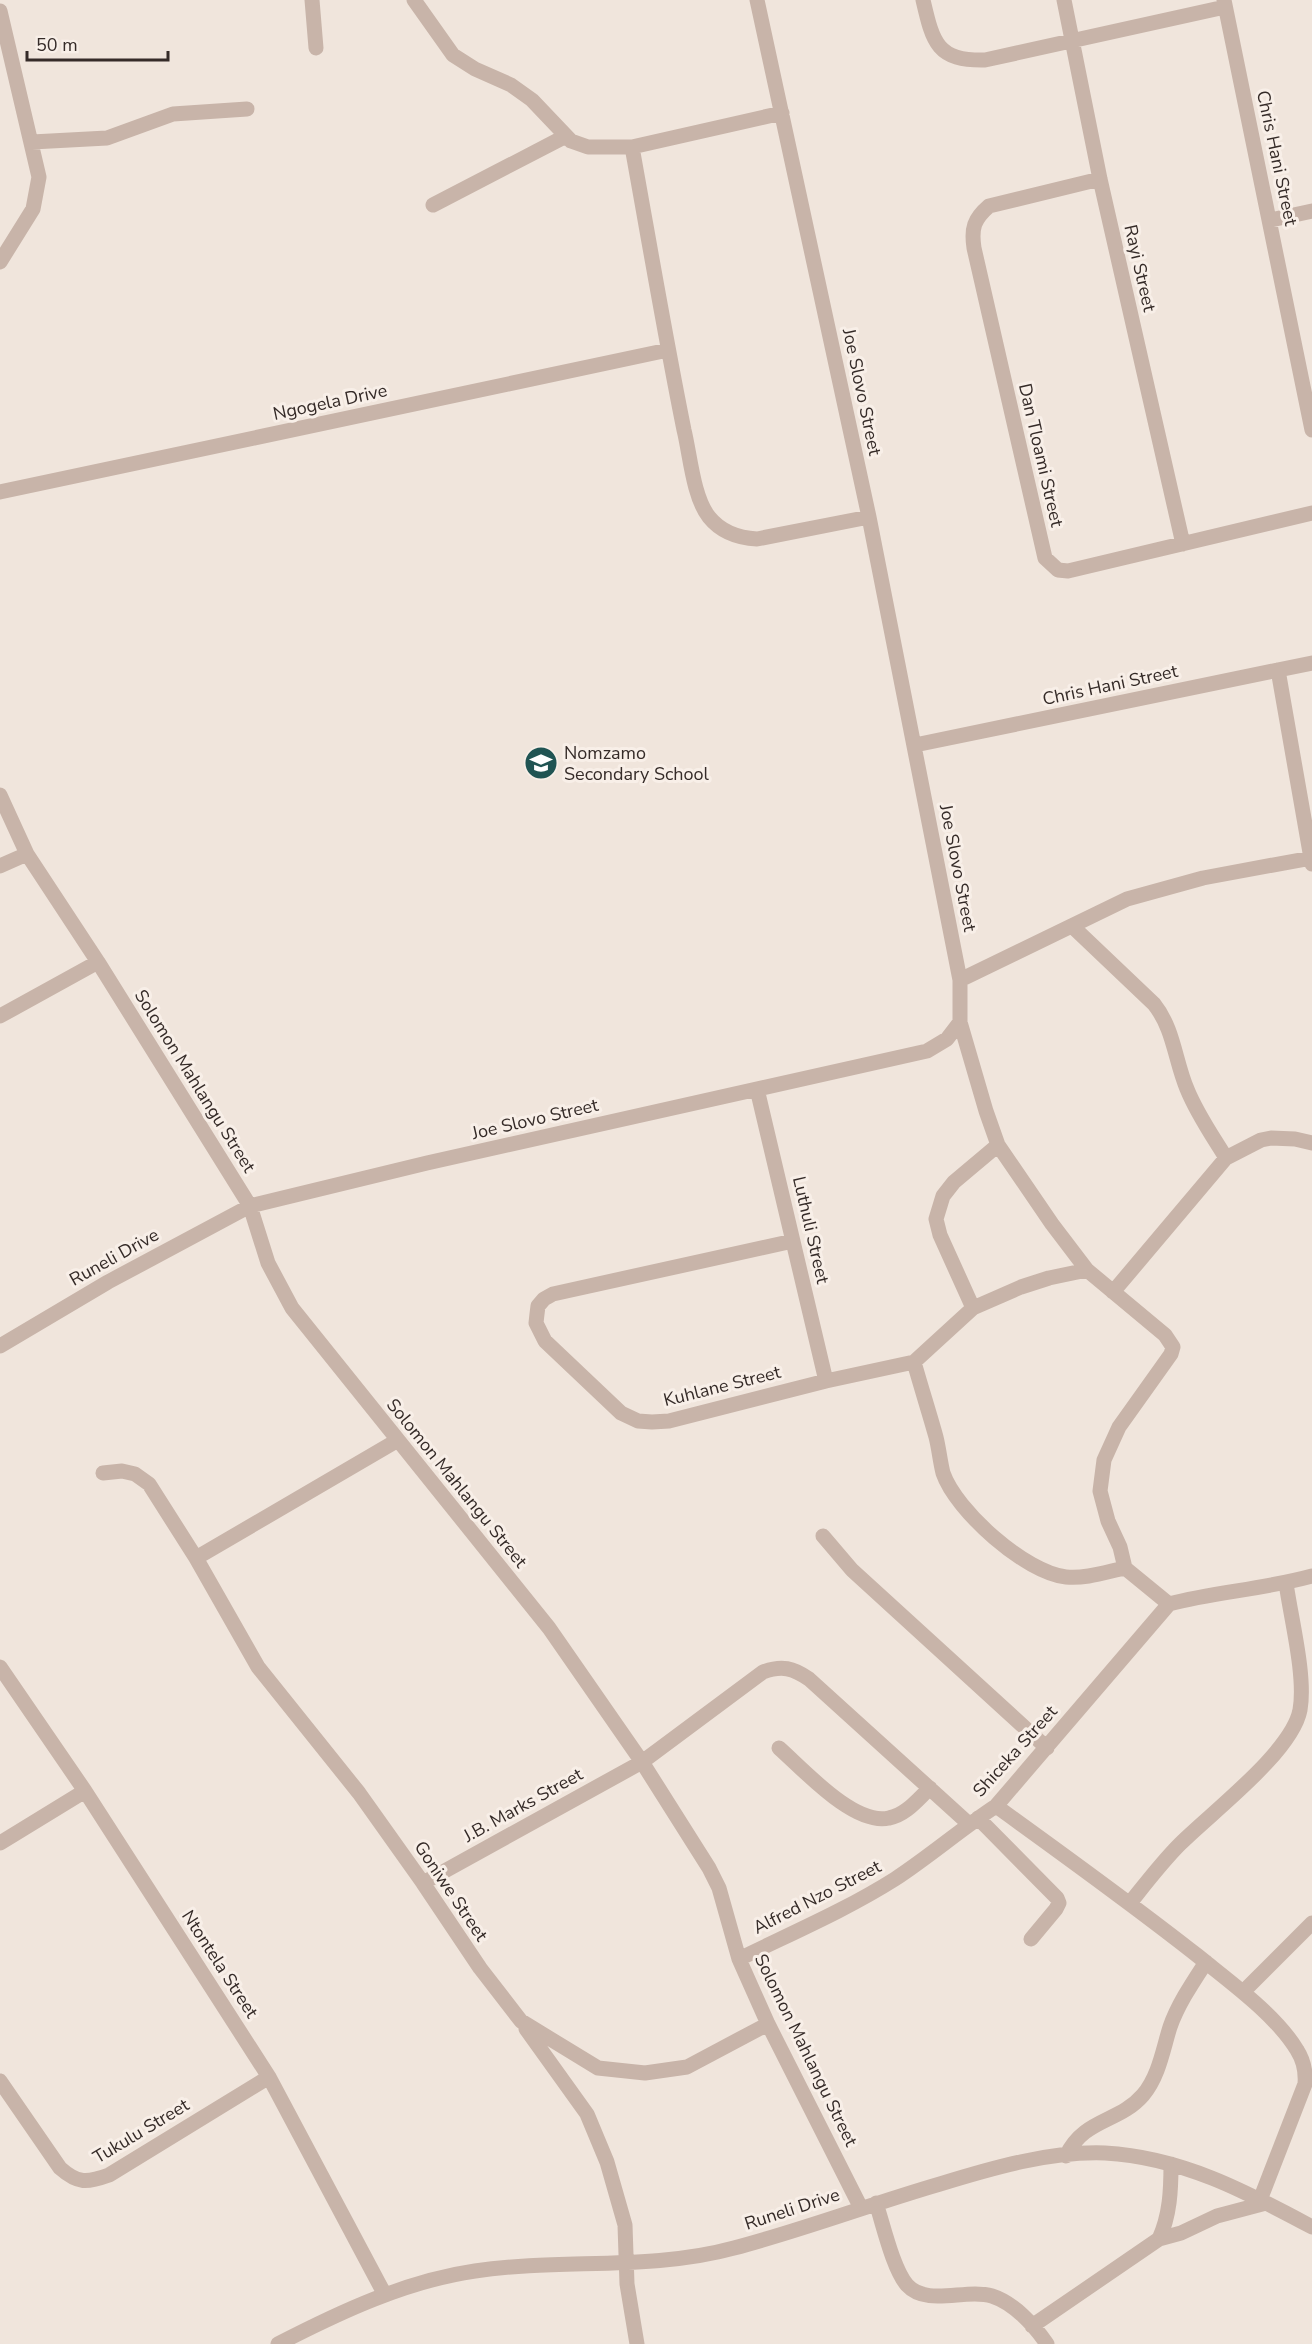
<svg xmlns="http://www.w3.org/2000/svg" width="1312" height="2344" font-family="'Nunito Sans',sans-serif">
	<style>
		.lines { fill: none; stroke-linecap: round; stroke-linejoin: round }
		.minor { stroke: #c8b4a9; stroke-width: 15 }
		.labels { text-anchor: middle; stroke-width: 6; stroke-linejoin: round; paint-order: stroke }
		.street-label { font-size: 18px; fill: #352b28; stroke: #f8efe8 }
		.poi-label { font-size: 18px; fill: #352b28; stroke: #f8efe8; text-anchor: start }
	</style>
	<rect width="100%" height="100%" fill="#f0e5dc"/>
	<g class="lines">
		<path class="minor" d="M312 0 316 48
			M414 0 453 55 475 69 511 85 532 100 571 141 588 147H632
			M923 0C933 43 937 61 985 60L1225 7
			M1064 0 1100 179 1183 544
			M1224 0 1312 430
			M0 11 39 177 33 209 0 262
			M782 113 632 147C649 241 665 336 684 430 690 454 693 497 709 517 721 532 738 538 757 539L869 517
			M32 142 107 138 173 114 247 109
			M1100 179 989 206C974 219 971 228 974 248L1045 558 1058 570 1068 571 1312 513
			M433 205 566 136
			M1271 220 1312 211
			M0 492 668 350
			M1278 670 1312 864
			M915 745 1312 663
			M0 795 27 854 98 962 250 1206 268 1263 292 1308 549 1628 642 1762 709 1868 719 1888 739 1959 768 2024 861 2208
			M0 866 27 854
			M1072 926 1154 1004C1174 1029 1175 1061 1187 1089 1197 1114 1212 1135 1226 1158
			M960 980 1127 899 1203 878 1311 858
			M0 1016 98 962
			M960 1022 986 1111 998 1145 1052 1224 1087 1270 1165 1335 1173 1347 1171 1354 1119 1427 1104 1460 1100 1491 1108 1521 1120 1547 1125 1568 1169 1604
			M757 1089 826 1381
			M793 1241 553 1294 544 1299 538 1306 537 1314 536 1323 545 1341 621 1413 638 1421 652 1422 669 1421 826 1381 914 1362 973 1308 1021 1287 1049 1278 1087 1270
			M1113 1292 1226 1158 1261 1140 1271 1138 1295 1139 1312 1143
			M973 1308 940 1235 936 1219 943 1196 954 1182 998 1145
			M0 1346 108 1282 250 1206 427 1163 927 1051 947 1039 960 1022V980L869 517 757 0
			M914 1362C921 1387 929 1412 936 1437 939 1449 940 1461 943 1473 956 1511 1026 1573 1066 1577 1085 1579 1106 1572 1125 1568
			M103 1473 122 1471 135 1474 149 1484 196 1558 258 1667 359 1793 423 1883 480 1968 521 2021 598 2068 645 2073 687 2067 768 2024
			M823 1536 852 1570 1047 1748
			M196 1558 398 1440
			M0 1667 85 1791 269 2077 385 2295
			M779 1748C804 1770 854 1826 889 1818 906 1815 918 1799 930 1788
			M996 1806C1064 1855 1132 1904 1198 1956 1230 1982 1276 2015 1297 2050 1304 2061 1306 2071 1305 2084L1260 2200
			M978 1818 1057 1898 1059 1903 1056 1909 1031 1939
			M0 1843 85 1791
			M423 1883 642 1762 763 1672C782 1665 793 1668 809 1679L969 1824
			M1130 1903C1146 1883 1162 1862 1180 1844 1212 1812 1292 1752 1300 1710 1306 1676 1291 1619 1286 1583
			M739 1959C792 1933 846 1910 895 1879 930 1856 961 1829 996 1806L1169 1604C1216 1592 1265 1589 1312 1576
			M1243 1992 1312 1923
			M526 2029 587 2114 607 2162 625 2225 627 2284 637 2344
			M0 2081 60 2168C78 2184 87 2183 109 2175L269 2077
			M1066 2156C1084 2118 1119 2123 1143 2095 1159 2076 1163 2049 1170 2027 1178 2004 1193 1982 1206 1962
			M876 2203C883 2224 893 2269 907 2285 927 2307 966 2288 992 2296 1014 2303 1034 2325 1047 2344
			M1159 2239 1181 2233 1217 2216 1266 2203
			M1032 2326 1159 2239C1170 2215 1171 2190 1171 2164
			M278 2344C340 2312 406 2281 475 2271 560 2258 650 2271 734 2248 803 2230 871 2204 940 2184 992 2168 1050 2151 1105 2153 1181 2157 1247 2192 1312 2227"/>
	</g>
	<defs>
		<symbol id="school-disc" viewBox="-11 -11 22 22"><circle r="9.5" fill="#205453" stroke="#f8efe8"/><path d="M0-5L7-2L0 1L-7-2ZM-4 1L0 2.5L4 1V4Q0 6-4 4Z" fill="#fff"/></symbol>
	</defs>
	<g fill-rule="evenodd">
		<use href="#school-disc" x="522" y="744" width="38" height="38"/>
	</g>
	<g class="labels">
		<g class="street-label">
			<text transform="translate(1277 158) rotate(78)" y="6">Chris Hani Street</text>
			<text transform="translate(1140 268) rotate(77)" y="6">Rayi Street</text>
			<text transform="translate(862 392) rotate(78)" y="6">Joe Slovo Street</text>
			<text transform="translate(330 402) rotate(-12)" y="6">Ngogela Drive</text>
			<text transform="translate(1041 455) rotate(77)" y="6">Dan Tloami Street</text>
			<text transform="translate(1110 685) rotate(-12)" y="6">Chris Hani Street</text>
			<text transform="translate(958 868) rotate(79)" y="6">Joe Slovo Street</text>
			<text transform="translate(195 1081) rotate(58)" y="6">Solomon Mahlangu Street</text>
			<text transform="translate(535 1119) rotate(-13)" y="6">Joe Slovo Street</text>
			<text transform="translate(811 1230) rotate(77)" y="6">Luthuli Street</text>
			<text transform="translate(114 1257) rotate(-29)" y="6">Runeli Drive</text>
			<text transform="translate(722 1386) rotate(-14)" y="6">Kuhlane Street</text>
			<text transform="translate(457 1483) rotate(51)" y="6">Solomon Mahlangu Street</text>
			<text transform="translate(1015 1751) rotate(-48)" y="6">Shiceka Street</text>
			<text transform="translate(523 1805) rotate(-29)" y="6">J.B. Marks Street</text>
			<text transform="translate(451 1891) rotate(56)" y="6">Goniwe Street</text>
			<text transform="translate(817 1897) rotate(-27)" y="6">Alfred Nzo Street</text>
			<text transform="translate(220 1964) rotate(57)" y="6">Ntontela Street</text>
			<text transform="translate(806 2050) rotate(64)" y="6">Solomon Mahlangu Street</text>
			<text transform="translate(141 2131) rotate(-31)" y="6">Tukulu Street</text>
			<text transform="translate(792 2209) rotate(-18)" y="6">Runeli Drive</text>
		</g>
		<g class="poi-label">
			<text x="564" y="759">Nomzamo<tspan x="564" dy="21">Secondary School</tspan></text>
		</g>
	</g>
	<path d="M27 51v9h141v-9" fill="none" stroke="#352b28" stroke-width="3"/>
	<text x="36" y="51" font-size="18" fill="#352b28" stroke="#f8efe8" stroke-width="4.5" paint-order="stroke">50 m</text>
</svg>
